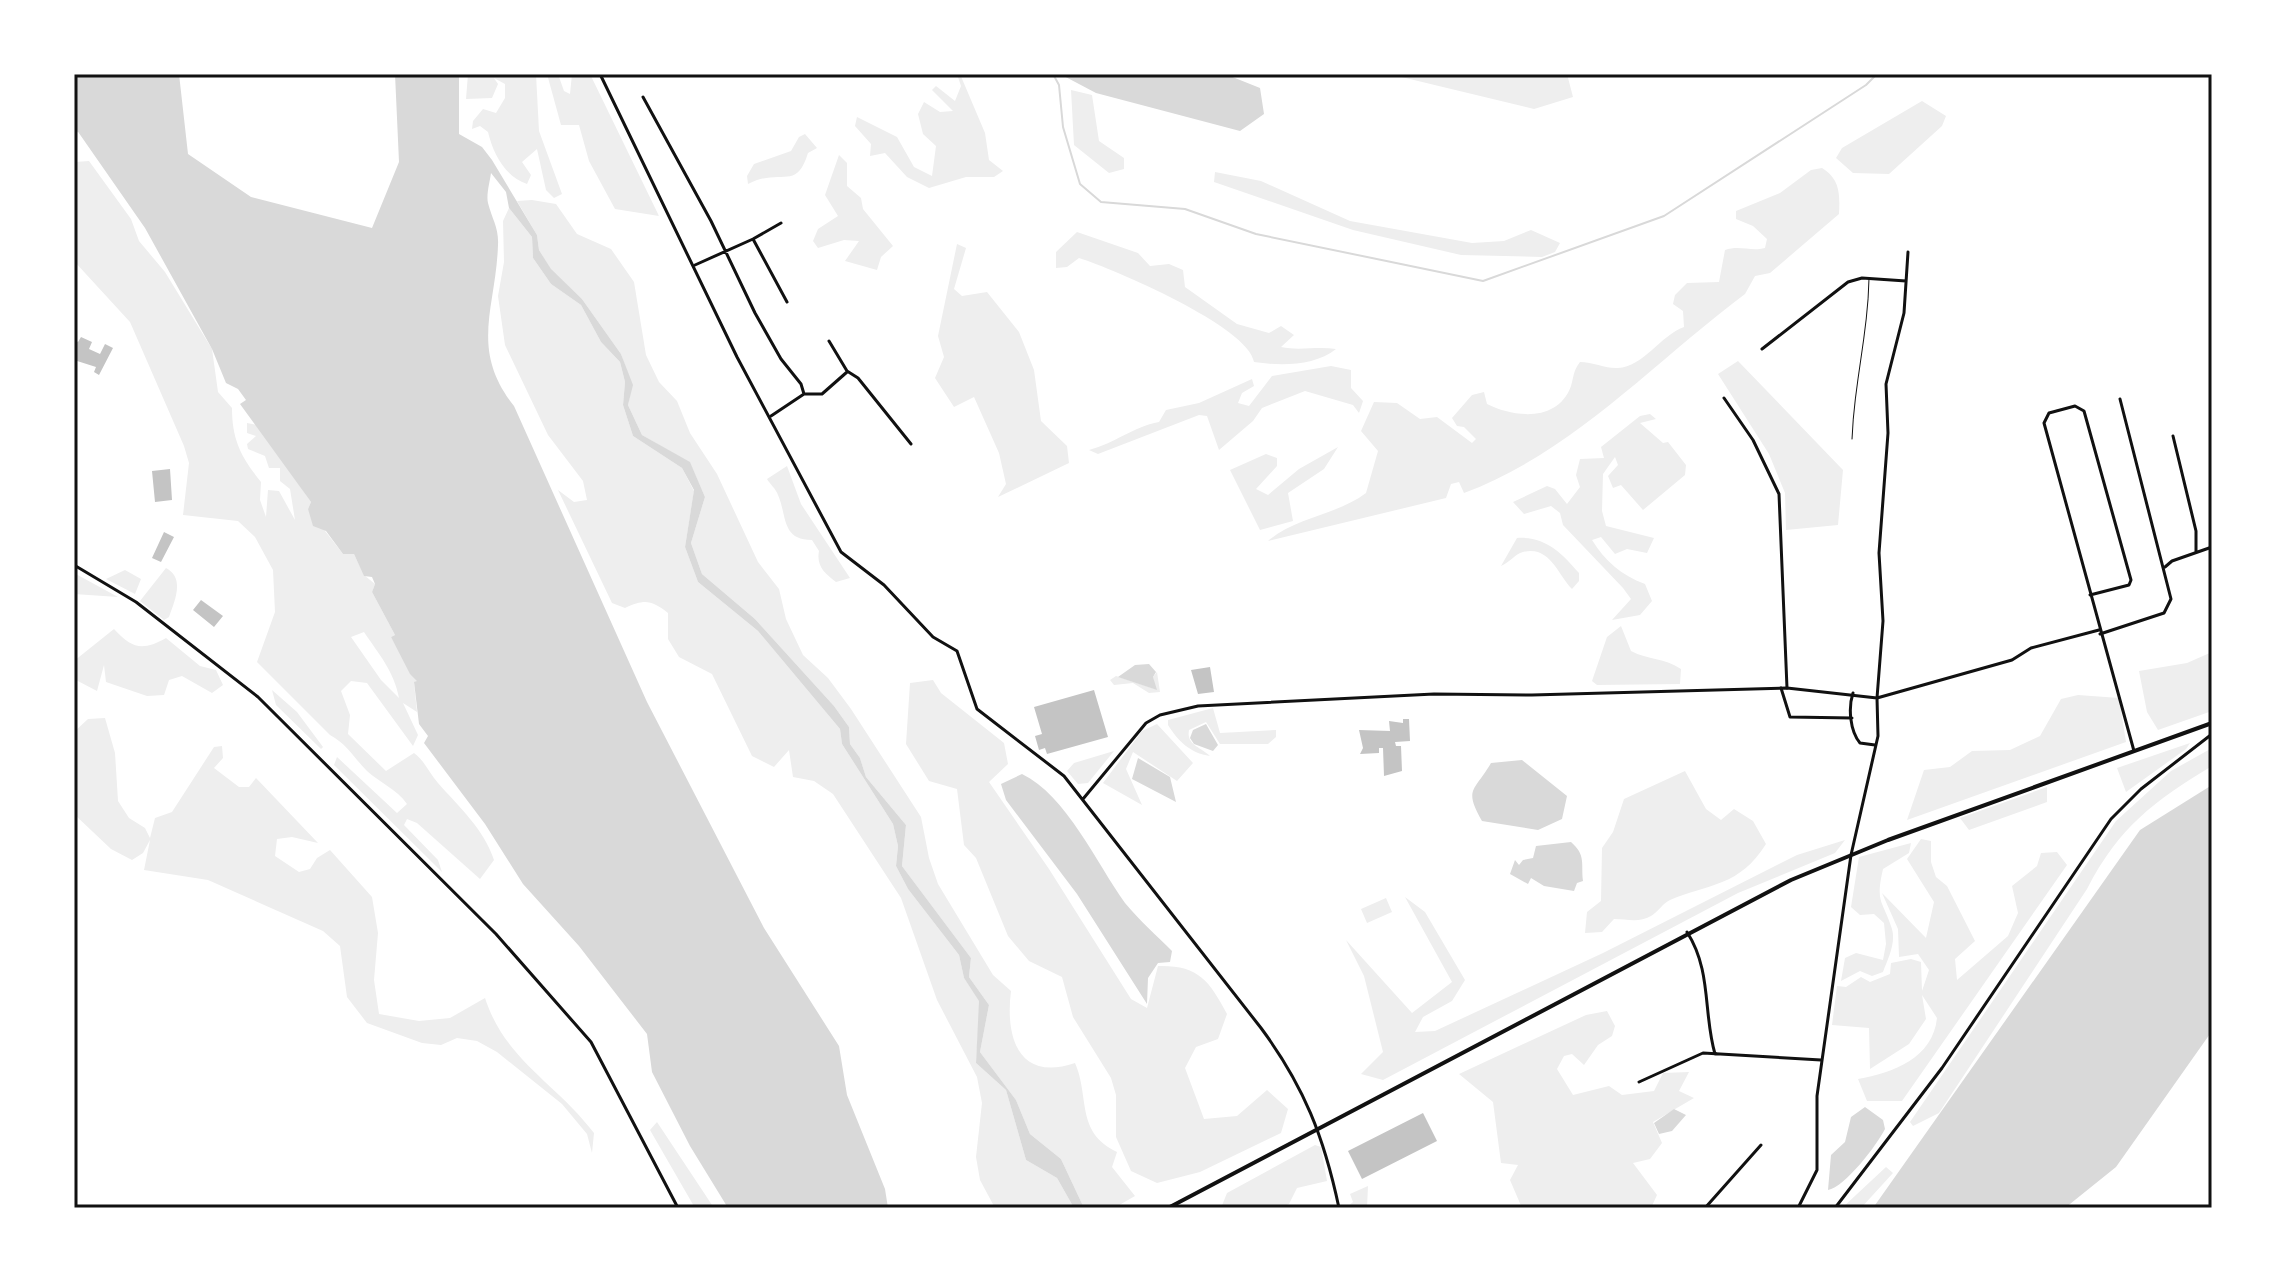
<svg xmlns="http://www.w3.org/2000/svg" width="2286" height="1282" font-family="Lato,sans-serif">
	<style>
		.green { fill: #eee; fill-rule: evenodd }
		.water { fill: #d9d9d9 }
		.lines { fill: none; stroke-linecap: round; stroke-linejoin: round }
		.stream { stroke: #d9d9d9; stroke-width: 2 }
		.building { fill: #c4c4c4 }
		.service { stroke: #111; stroke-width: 1 }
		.minor { stroke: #111; stroke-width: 3 }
		.tertiary { stroke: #111; stroke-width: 3 }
		.primary { stroke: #111; stroke-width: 4 }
		.neatline { fill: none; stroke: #111; stroke-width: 3 }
	</style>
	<rect width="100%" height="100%" fill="#fff"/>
	<path class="green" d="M468 74H536L539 131 562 194 554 198 546 190 537 149 522 162 531 175 527 184C505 177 493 153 488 132L480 126 472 129 473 121 483 109 496 113 505 98V84L494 78 498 84 492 98 466 99Z
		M547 74H558L564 91 570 94 572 74H590L659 216 615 209 589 161 579 125H561Z
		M957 74H960L985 133 989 160 1003 171 994 177H966L929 188 907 177 885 153 870 156 871 144 855 126 857 117 897 137 914 167 932 176 936 146 923 134 918 114 924 102 940 112 953 111 932 90 936 86 955 101 961 86Z
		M1389 74H1567L1573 97 1534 109Z
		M1071 90 1092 95 1099 141 1124 158V169L1109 173 1074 145Z
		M1922 101 1946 116 1942 126 1889 174 1853 173 1836 158 1842 148Z
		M805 134 817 148 808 153C796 192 781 167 748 184L747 176 754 164 791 151 799 137Z
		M839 155 847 163V186L861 198 863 209 893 246 881 257 877 270 845 261 859 241 844 240 818 248 813 241 818 229 838 216 825 195Z
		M89 161 131 219 139 241 165 272 212 349 218 392 232 408C232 440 241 457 261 482L260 500 266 517 268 490 279 491 295 520 290 489 280 481V468H269L265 456 248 449 247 444 256 436 247 433V423L258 425 311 502 308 509 343 554H354L364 575 375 584 372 592 395 635 391 637 418 681 414 683 417 712 403 703 418 735 413 746 367 683 351 681 341 691 350 715 348 734 386 771 414 753C425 761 429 773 438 783 459 807 484 829 494 860L480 879 417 823 407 819 404 825 438 860 442 872 334 765 337 757 397 813 407 804C397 789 380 783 367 771 354 758 347 744 330 735L257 662 275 612 273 570 255 537 238 521 183 515 189 463 184 446 130 322 74 261 75 162ZM364 632C378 653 394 671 399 698L381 680 351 637Z
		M1822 168C1840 179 1840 194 1839 214L1770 273 1755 276 1745 294C1654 362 1572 453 1464 493L1459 482 1451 484 1446 498 1268 541C1296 517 1337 515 1366 493L1378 451 1361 431 1374 402 1397 403 1420 419 1437 417 1472 443 1476 439 1464 427 1457 426 1452 418 1472 395 1484 392 1487 404C1515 418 1558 422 1571 386 1574 376 1573 371 1580 362 1593 362 1607 369 1618 368 1643 367 1661 335 1684 327L1683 311 1673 304 1675 295 1687 283 1719 282 1725 250C1740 245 1751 252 1765 248L1767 239 1753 226 1736 219V211L1780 193 1811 170Z
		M1215 172 1261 181 1350 221 1472 243 1504 241 1531 230 1560 243 1555 252 1542 257 1461 255 1353 230 1214 182Z
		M532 200 556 204 577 234 611 249 634 282 646 355 659 382 677 401 690 433 717 474 758 562 779 589 786 619 803 655 828 678 851 709 921 817 929 858 938 884 993 975 1011 991C1005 1038 1019 1082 1075 1063 1090 1097 1075 1132 1117 1152L1112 1167 1135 1196 1114 1208H1084L1061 1159 1030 1134 1016 1100 980 1052 989 1005 969 977 971 958 902 866 906 825 866 777 860 758 850 744 849 727 834 706 755 619 702 574 691 543 705 497 690 463 642 435 628 405 632 385 621 354 582 299 551 270 539 250 537 235 517 201Z
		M509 208 532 237 533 258 551 284 581 305 601 342 620 362 625 382 623 405 633 436 682 468 694 491 685 547 698 582 758 631 840 729 842 744 893 824 898 846 896 866 908 889 959 955 964 978 980 1001 976 1063 1006 1090 1026 1160 1057 1178 1074 1208H995L980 1180 976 1157 982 1103 977 1077 937 1000 901 898 833 794 814 781 793 777 789 750 774 767 752 756 712 674 679 657 668 639V613C651 600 645 599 625 608L612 603 558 490 574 502 587 500 583 481 548 435 505 345 498 296 504 262 503 221Z
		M1077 232 1138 253 1150 266 1169 264 1183 270 1185 287 1237 324 1269 333 1281 326 1294 335 1281 347C1300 351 1317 346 1336 349 1315 366 1281 366 1254 362 1249 327 1114 269 1079 258L1067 267 1056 268V252Z
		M957 244 966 248 954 289 962 296 987 292 1019 332 1034 370 1041 421 1067 446 1069 463 998 497 1006 484 999 453 974 397 954 407 935 378 944 357 938 336Z
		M1738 361 1843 470 1838 525 1786 530 1785 493 1769 454 1718 374Z
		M1331 366 1351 370V388L1363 401 1359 413 1353 405 1305 391 1262 408 1253 421 1219 450 1207 416 1199 415 1098 454 1089 450C1115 443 1133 427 1159 422L1166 410 1199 403 1252 379 1254 386 1242 393 1238 403 1249 406 1272 376Z
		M1650 414 1656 419 1640 423 1663 443 1668 442 1686 465 1685 475 1643 510 1621 485 1613 488 1608 476 1618 465 1615 457 1603 474 1602 511 1606 526 1654 538 1647 553 1627 549 1615 554 1601 537 1592 540C1605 561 1621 575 1645 584L1652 601 1640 615 1612 620 1631 599 1623 588 1563 525 1560 513 1551 506 1524 514 1513 502 1547 486 1555 489 1567 504 1580 487 1576 475 1580 459 1604 458 1601 447 1640 416Z
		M1338 447 1324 469 1288 493 1293 521 1260 530 1230 470 1266 454 1277 458V466L1256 489 1268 495 1299 469Z
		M787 466 801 504 850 578 836 582C825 574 816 566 819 551L812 540C781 540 787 515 778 495 776 489 770 484 767 479Z
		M1517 538C1545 536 1562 553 1579 573V581L1572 589C1558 575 1550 545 1523 552 1515 554 1509 563 1501 566Z
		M166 568C185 578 175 600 169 617L164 620 140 601Z
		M125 570 141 579 135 594 106 579Z
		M74 573 118 597 74 594Z
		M1621 626 1631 651C1648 660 1665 658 1681 669L1680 684 1597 685 1592 681 1607 637Z
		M114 629C132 649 143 651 166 638L200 666 216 670 223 685 212 693 182 676 169 680 164 695 147 696 106 682 104 665 97 691 74 679V661Z
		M2212 652V711L2158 730 2147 712 2139 671 2187 663Z
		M1157 672 1160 692 1149 693 1133 683 1114 685 1110 680 1116 676 1155 689 1153 677Z
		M933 680 941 693 1004 743 1008 764 989 782 1049 869 1131 999 1147 1008 1158 966C1198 965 1209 980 1227 1014L1218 1039 1196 1047 1185 1068 1204 1119 1237 1116 1267 1090 1288 1109 1281 1133 1200 1172 1157 1183 1131 1171 1116 1137V1095L1111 1078 1073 1017 1062 977 1029 961 1008 936 976 858 964 845 957 789 929 781 906 744 910 683Z
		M272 690 297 712 323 747 321 749 276 705Z
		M2078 695 2119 698 2126 742 1907 820 1924 770 1950 767 1972 751 2010 750 2040 736 2061 699Z
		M1213 708 1220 733 1276 730V737L1268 744H1220L1206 722 1189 730C1186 745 1201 747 1210 756 1190 753 1178 741 1168 725V720Z
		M105 718 115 753 118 801 129 818 145 828 150 838 155 818 172 812 214 747 222 746 223 758 214 768 239 787H249L256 778 318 843 292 837 277 839 275 856 299 872 310 869 317 858 330 850 372 897 378 933 374 980 379 1014 419 1021 450 1018 485 998C505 1060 556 1083 594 1133L592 1153 587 1134 562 1104 497 1052 477 1041 457 1038 441 1045 422 1043 367 1023 347 997 340 946 323 931 208 880 144 870 150 840 143 853 132 860 111 849 74 814V732L88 719Z
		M1157 724 1193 763 1177 781 1133 752 1126 769 1142 805 1103 783 1142 731Z
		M2190 743 2186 749 2126 792 2117 768Z
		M2212 748V766C2154 801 2119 827 2087 889L1939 1113 1913 1126 1910 1122 2116 821 2171 771Z
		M1114 751 1088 783 1078 784 1067 771 1074 763Z
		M1685 771 1706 809 1721 820 1734 809 1753 821 1766 844C1739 887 1710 883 1670 900 1663 903 1658 912 1651 916 1639 923 1627 919 1614 919L1602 932 1585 933 1587 912 1601 901 1602 848 1613 832 1624 799Z
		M2047 787V802L1969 830 1960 818Z
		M1921 839 1931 841V862L1936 877 1947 886 1975 941 1955 959 1957 980 2008 936 2018 913 2012 886 2037 866 2041 853 2057 852 2067 865 1902 1101H1867L1858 1079C1893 1073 1933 1058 1937 1018L1922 995 1926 1019 1909 1044 1870 1069 1869 1028 1832 1025 1837 986 1846 987 1861 977 1870 982 1890 974 1891 963 1911 959 1921 962 1922 991 1929 970 1918 954 1899 957 1898 929 1882 893 1926 938 1934 902 1907 859Z
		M1845 840 1835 853 1738 893 1383 1080 1361 1074 1383 1052 1364 976 1346 940 1412 1013 1452 982 1405 897 1425 912 1465 980 1452 1001 1423 1017 1415 1032 1435 1031 1603 953 1797 855Z
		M1911 843 1909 853 1883 869C1875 904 1883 900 1892 929 1896 943 1888 959 1883 972L1872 976 1860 971 1841 981 1845 958 1856 953 1883 960 1886 944 1884 923 1874 914 1860 915 1851 907 1859 857Z
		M1386 898 1392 912 1367 923 1361 909Z
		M1607 1011 1615 1026 1612 1036 1598 1045 1584 1065 1572 1054 1564 1056 1557 1069 1573 1095 1609 1086 1622 1095 1654 1091 1663 1073 1689 1072 1679 1091 1694 1098 1653 1122 1662 1143 1650 1159 1633 1163 1657 1195 1651 1208H1522L1510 1180 1518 1165 1501 1163 1493 1102 1459 1074 1586 1015Z
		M657 1122 714 1208H695L650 1130Z
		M1315 1145 1321 1147 1327 1181 1297 1188 1289 1204 1280 1208H1221L1227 1193Z
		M1886 1167 1893 1173 1861 1208H1842Z
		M1368 1186 1367 1208H1346L1353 1202 1350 1194Z"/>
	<path class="water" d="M74 74H179L188 154 251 197 372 228 399 162 395 74H459V134L482 147 492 160 537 235 539 250 551 269 582 299 621 354 633 385 628 405 642 435 690 462 705 497 691 543 702 574 755 619 834 706 849 727 850 744 860 758 866 777 906 825 902 866 971 958 969 977 989 1005 980 1052 1016 1100 1030 1134 1061 1159 1084 1208H1074L1057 1178 1026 1160 1006 1090 976 1063 979 1001 964 978 959 955 908 889 896 866 898 846 893 824 842 744 840 729 758 631 698 582 685 547 694 490 682 468 633 436 623 405 625 382 620 362 601 342 581 305 551 284 533 258 532 237 509 208 506 192 491 173C490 181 486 195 488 203 492 219 499 228 498 245 496 308 469 349 514 406L647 702 764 928 839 1046 847 1095 885 1189 888 1208H728L690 1146 652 1072 647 1034 579 946 523 884 485 824 424 743 428 736 419 724 414 682 417 681 410 674 391 637 395 635 372 592 375 584 372 577 364 576 354 554H343L326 531 313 526 308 509 311 502 240 404 246 400 238 389 226 383 212 349 145 228 74 126Z
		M1060 74H1225L1260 88 1264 114 1240 131 1096 93Z
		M1149 664 1156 672 1153 677 1157 690 1118 677 1135 665Z
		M1206 724 1218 745 1213 751 1194 744 1190 738 1193 730Z
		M1138 758 1170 777 1176 802 1132 779Z
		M1522 760 1567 796 1562 819 1538 830 1482 821C1463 788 1475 791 1491 763Z
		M1022 774C1066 795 1097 864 1125 903 1139 920 1157 936 1172 951L1170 962 1158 963 1148 978 1147 1004 1077 894 1006 800 1001 784Z
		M2212 785V1031L2116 1167 2065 1208H1873L2140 830Z
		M1571 842C1586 855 1581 863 1583 881L1577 883 1574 891 1544 886 1531 878 1528 884 1510 874 1515 860 1519 865 1523 860 1533 858 1536 846Z
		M1865 1107 1883 1120 1885 1129C1877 1145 1845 1187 1828 1190L1831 1155 1845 1142 1851 1117Z
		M1674 1109 1686 1115 1672 1131 1659 1134 1654 1123Z"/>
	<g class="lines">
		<path class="stream" d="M1053 74 1059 85 1063 127 1080 184 1101 202 1185 209 1256 234 1483 281 1664 216 1866 85 1877 74
			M74 135 77 131"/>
	</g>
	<path class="building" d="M81 337 92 342 89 349 100 354 105 344 113 348 99 375 94 372 96 367 74 360V340L78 342Z
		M170 469 172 500 155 502 152 471Z
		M164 532 174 537 161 562 152 558Z
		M201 600 223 616 214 627 193 610Z
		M1210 667 1214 692 1198 694 1191 670Z
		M1094 690 1108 737 1047 754 1045 748 1039 750 1035 736 1042 734 1034 707Z
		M1403 719H1409L1410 741 1395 742 1396 746H1401L1402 771 1384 776 1383 748H1379V753L1360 754 1363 748 1359 730 1390 731 1389 721 1403 723Z
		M1423 1113 1437 1141 1362 1179 1348 1151Z"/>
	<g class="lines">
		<path class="service" d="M1852 439C1854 385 1868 333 1869 279"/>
		<path class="minor" d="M643 97 711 221 755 313 781 359 801 384 804 394
			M753 239 787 302
			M1908 252 1904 313 1886 384 1888 433 1879 553 1883 621 1877 698 2012 660 2031 648 2099 630
			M695 265 753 239 781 223
			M829 341 847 371 858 378 911 444
			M1762 349 1848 282 1862 278 1906 281
			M1724 398 1753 440 1779 494 1787 688
			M771 416 804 394H822L847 372
			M2173 436 2196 531V552
			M74 565 136 602 258 697 496 934 591 1042 678 1208
			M2165 567 2172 561 2212 547
			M2090 595 2129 585 2131 580 2084 411 2075 406 2049 413 2044 423 2134 751
			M2100 634 2164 613 2171 599 2120 399
			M1781 688 1790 717 1852 718
			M1853 693C1848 708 1850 731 1860 743L1875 745
			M1687 932C1712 971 1703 1013 1715 1054
			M1639 1082 1703 1053 1821 1060
			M1705 1208 1761 1145
			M1798 1208 1817 1170V1096L1851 855"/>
		<path class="tertiary" d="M600 74 737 357 841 552 884 585 933 637 957 651 977 709 1064 776 1261 1028C1304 1086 1324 1137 1339 1208
			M1083 799 1146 723 1160 715 1198 706 1434 694 1532 695 1787 688 1877 698 1878 736 1851 855
			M1835 1208 1942 1068 2111 819 2141 789 2212 734"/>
		<path class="primary" d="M1168 1208 1791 880 1888 840 2212 723"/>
	</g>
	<rect width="2286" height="1282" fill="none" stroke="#ffffff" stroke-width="152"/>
	<rect x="76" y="76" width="2134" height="1130" class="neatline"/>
</svg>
